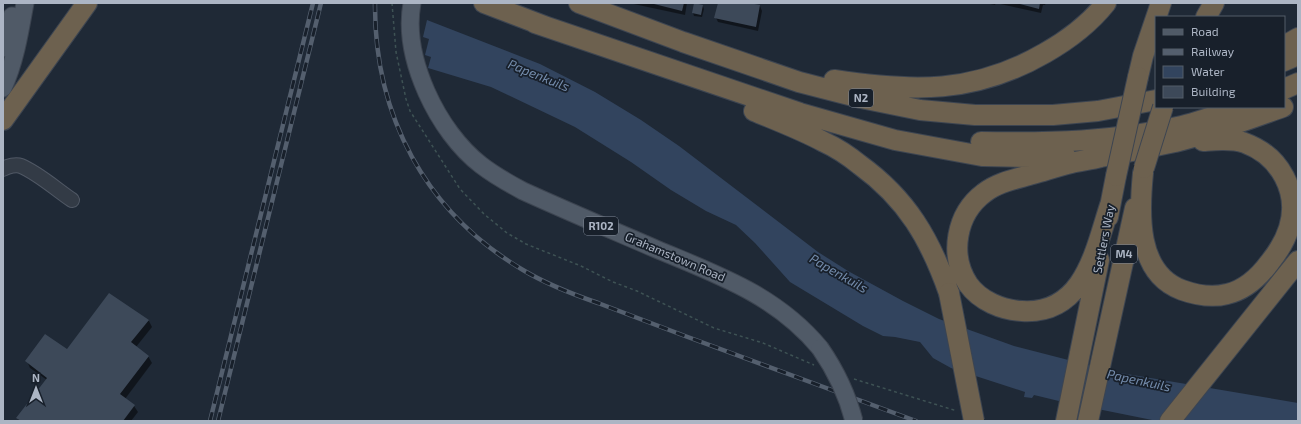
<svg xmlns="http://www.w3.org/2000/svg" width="1301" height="424" font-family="'Exo 2',sans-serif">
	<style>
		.water { fill: #32445e }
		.shadow { fill: #0007 }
		.building { fill: #3d4959 }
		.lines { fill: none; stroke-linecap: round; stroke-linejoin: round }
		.minor-casing { stroke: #505865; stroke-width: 16 }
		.major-casing { stroke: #3c4450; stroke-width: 19 }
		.highway-casing { stroke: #3d4551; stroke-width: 22 }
		.path { stroke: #3e5254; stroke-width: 1.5; stroke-dasharray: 3 3; stroke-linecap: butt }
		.minor { stroke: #333b46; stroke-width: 14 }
		.major { stroke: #505a67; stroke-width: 17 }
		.highway { stroke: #6d614f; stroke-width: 20 }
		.rail-casing { stroke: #545f6e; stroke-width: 4.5 }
		.rail { stroke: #18202b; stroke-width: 3; stroke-dasharray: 9; stroke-linecap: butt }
		.major-bridge-casing { stroke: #3c4450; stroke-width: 19; stroke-linecap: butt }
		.highway-bridge-casing { stroke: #3d4551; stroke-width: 22; stroke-linecap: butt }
		.major-bridge { stroke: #505a67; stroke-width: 17 }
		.highway-bridge { stroke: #6d614f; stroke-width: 20 }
		.labels { text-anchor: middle; stroke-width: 3.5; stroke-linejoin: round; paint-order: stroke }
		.shield { fill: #18202b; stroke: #808896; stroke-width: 1 }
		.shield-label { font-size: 11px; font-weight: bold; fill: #acb5c4 }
		.street-label { font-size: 12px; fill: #acb5c4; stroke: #18202b }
		.water-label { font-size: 13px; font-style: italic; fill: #748cac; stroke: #18202b }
	</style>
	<rect width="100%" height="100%" fill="#1f2936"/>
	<path class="water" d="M427 20 540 64 595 92 641 120 679 146 818 252 848 271 903 301 939 319 1014 346 1115 372 1298 403V421H1157L1063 402 1034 395 1032 398 1024 397 1025 392 951 368 933 358 920 342 895 337 883 336 863 326 790 282 755 243 736 225 706 211 671 190 631 162 575 127 491 87 428 68 431 57 425 55 429 39 423 37Z"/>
	<path class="shadow" d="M629 3H687L685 15Z
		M719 3H744L760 6 762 11 758 31 718 22 716 18Z
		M985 3H1046L1045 5H1043L1041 13 996 3 995 5Z
		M703 6 704 9 702 17 694 16 693 13Z
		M109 294 149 321 152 327 136 347 148 356 152 363 125 399 134 406 138 412 131 421H19L18 418 47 380 30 368 27 361 68 350Z"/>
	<path class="building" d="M650 3H684L682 11Z
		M694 3 703 5 701 15 692 13Z
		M718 3H749L760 5 756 27 714 18Z
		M1016 3H1040L1039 9Z
		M109 293 149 320 131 342 149 356 120 394 135 405 123 421H21L16 418 47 378 25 361 45 334 67 349Z"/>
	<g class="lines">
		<defs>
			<path id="minor" d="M3 169C8 166 16 164 21 166 38 173 57 190 72 200"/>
			<path id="major" d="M412 3C402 58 438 132 481 165 494 175 508 183 523 191 567 211 612 230 656 249 718 275 776 295 820 348
				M3 48 12 16
				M3 88C15 62 20 31 25 3"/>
			<path id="highway" d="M484 3 547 27
				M579 3 683 42 799 82 861 98 920 110 975 115H1053L1098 111 1156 100
				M1206 17 1214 3
				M535 23 800 113 895 140 982 156 1031 157H1066
				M1284 46 1298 38
				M1284 61 1298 55
				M1138 77 1143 56 1161 3
				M834 80C913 92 974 94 1045 53 1068 40 1090 23 1106 3
				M1284 89 1298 83
				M754 111C778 121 802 130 824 142 837 148 849 156 860 165 907 199 930 239 949 293
				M3 120 87 3
				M981 142C1048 143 1116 142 1182 126 1202 121 1221 114 1241 107
				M1143 173C1139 213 1136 273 1182 290 1196 295 1212 298 1227 294 1245 290 1259 277 1270 262 1278 252 1285 241 1289 228 1300 192 1280 156 1245 143 1232 138 1216 140 1203 141
				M1110 205C1095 251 1084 315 1022 311 1002 310 980 301 968 284 949 255 956 214 984 193 998 182 1016 179 1033 174 1044 171 1055 167 1067 164 1078 161 1089 160 1101 157 1126 153 1150 147 1175 142 1212 133 1247 120 1283 107
				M1108 217 1116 176
				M1066 421 1099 260
				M1088 421 1135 208
				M1170 421 1298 261"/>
		</defs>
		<use href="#minor" class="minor-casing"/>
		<use href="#major" class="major-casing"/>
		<use href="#highway" class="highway-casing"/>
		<path class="path" d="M392 3 396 52 406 99 410 111 460 189 484 214 507 233 526 244 581 266 613 282 637 291 714 328 763 343 814 365
			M854 379 957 411"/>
		<use href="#minor" class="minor"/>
		<use href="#major" class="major"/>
		<use href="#highway" class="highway"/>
		<defs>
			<path id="rail" d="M375 3C374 115 425 212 523 270 546 284 572 294 598 303 627 314 656 325 685 336 762 364 839 393 916 421
				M210 421 313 3
				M218 421 321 3"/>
		</defs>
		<use href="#rail" class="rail-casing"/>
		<use href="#rail" class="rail"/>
		<defs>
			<path id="major-bridge" d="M820 348C836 371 847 394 854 421"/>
			<path id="highway-bridge" d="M1144 168 1163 107
				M1116 176 1138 77
				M949 293 974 421"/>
		</defs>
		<use href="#major-bridge" class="major-bridge-casing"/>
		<use href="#highway-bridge" class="highway-bridge-casing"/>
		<use href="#major-bridge" class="major-bridge"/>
		<use href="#highway-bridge" class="highway-bridge"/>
	</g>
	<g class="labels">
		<g class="shield">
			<rect x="849" y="89" width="24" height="18" rx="3"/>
			<rect x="584" y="217" width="34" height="18" rx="3"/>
			<rect x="1111" y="245" width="26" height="18" rx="3"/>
		</g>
		<g class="shield-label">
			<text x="861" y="102">N2</text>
			<text x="601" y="230">R102</text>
			<text x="1124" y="258">M4</text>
		</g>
		<g class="street-label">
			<text transform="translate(1104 239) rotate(-79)" y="4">Settlers Way</text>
			<text transform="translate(675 257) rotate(23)" y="4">Grahamstown Road</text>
		</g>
		<g class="water-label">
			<text transform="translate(539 75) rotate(22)" y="5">Papenkuils</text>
			<text transform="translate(839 273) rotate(30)" y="5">Papenkuils</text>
			<text transform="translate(1139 380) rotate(12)" y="5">Papenkuils</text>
		</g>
	</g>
	<rect width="1301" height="424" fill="none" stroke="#acb5c4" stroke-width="8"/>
	<rect x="1155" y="16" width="130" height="92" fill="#18202b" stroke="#535c68"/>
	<rect x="1163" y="29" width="20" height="6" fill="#505a67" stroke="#535c68"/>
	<text x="1191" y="36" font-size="12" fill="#acb5c4">Road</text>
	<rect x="1163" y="49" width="20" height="6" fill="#545f6e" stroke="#535c68"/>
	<text x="1191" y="56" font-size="12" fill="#acb5c4">Railway</text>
	<rect x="1163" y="66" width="20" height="12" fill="#32445e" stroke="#535c68"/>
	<text x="1191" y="76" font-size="12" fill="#acb5c4">Water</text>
	<rect x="1163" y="86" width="20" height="12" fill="#3d4959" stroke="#535c68"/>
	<text x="1191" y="96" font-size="12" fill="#acb5c4">Building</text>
	<g transform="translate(36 388)" stroke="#18202b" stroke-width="3" paint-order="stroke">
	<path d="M0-3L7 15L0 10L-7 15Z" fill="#acb5c4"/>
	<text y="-6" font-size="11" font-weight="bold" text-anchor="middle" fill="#acb5c4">N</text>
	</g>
</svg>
